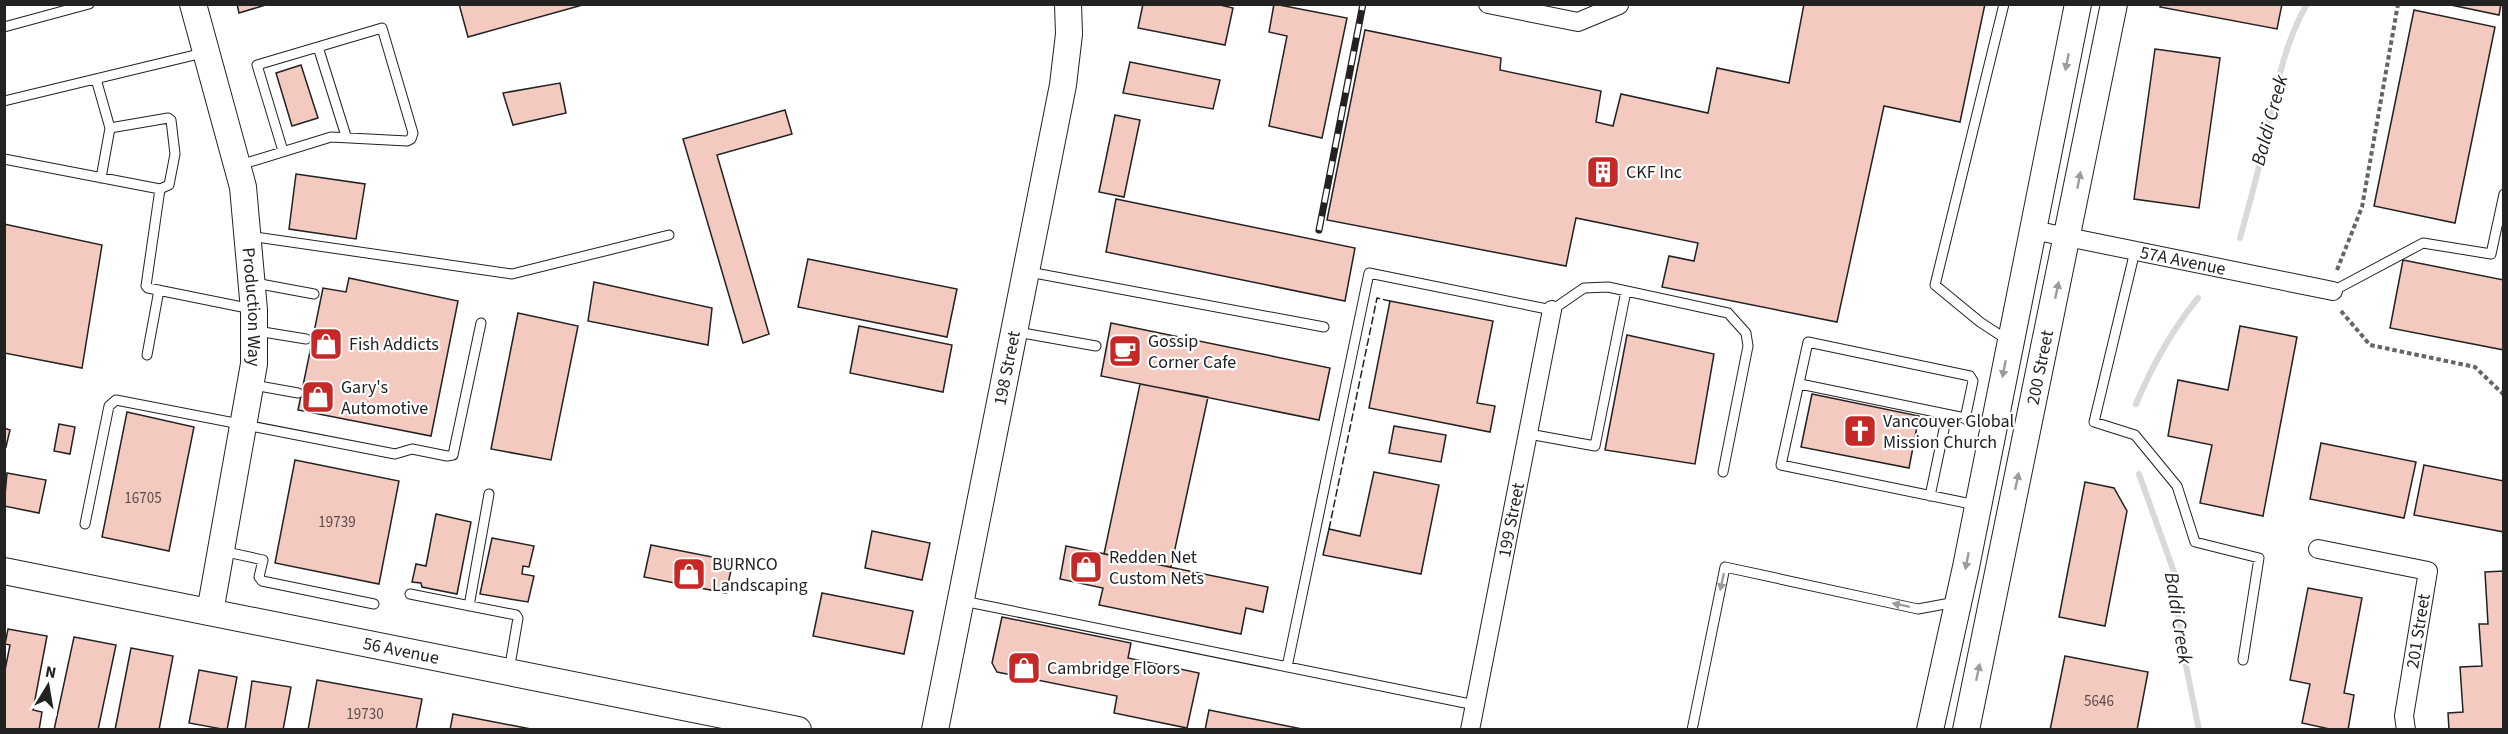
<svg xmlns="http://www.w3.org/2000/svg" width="2508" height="734" font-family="'Source Sans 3',sans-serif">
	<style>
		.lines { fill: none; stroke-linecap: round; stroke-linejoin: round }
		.stream { stroke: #d9d9d9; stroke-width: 6 }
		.building { fill: #f3c9c0; stroke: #222; stroke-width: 1.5 }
		.lane-casing { stroke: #222; stroke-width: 11 }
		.street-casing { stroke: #222; stroke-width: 20 }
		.secondary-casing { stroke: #222; stroke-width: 28 }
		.path { stroke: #646464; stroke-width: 4; stroke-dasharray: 4.5 3; stroke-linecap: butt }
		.lane { stroke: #fff; stroke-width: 9 }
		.street { stroke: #fff; stroke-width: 18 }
		.secondary { stroke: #fff; stroke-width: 26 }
		.rail-casing { stroke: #222; stroke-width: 7 }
		.rail { stroke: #fff; stroke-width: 4.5; stroke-dasharray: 14; stroke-linecap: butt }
		.fence { stroke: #222; stroke-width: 1.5; stroke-dasharray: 8 3; stroke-linecap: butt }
		.oneway { fill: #9c9c9c }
		.labels { text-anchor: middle; stroke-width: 4.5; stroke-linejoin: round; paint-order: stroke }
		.number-label { font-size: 15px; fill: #564c4a }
		.poi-label { font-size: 18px; fill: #222; stroke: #fff; text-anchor: start }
		.street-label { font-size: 18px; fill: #222; stroke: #fff }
		.water-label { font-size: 20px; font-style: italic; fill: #222; stroke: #fff }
	</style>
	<rect width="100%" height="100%" fill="#fff"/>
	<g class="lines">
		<path class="stream" d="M2240 238C2249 206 2258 173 2265 140 2275 95 2283 45 2307 4
			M2136 404C2152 366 2172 330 2198 298
			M2139 474 2174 572 2181 641 2199 730"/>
	</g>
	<path class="building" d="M237 4H269L239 13Z
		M459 4H586L468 37Z
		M1143 4H1216L1233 8 1225 45 1138 28Z
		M1274 4 1347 18 1322 138 1269 126 1287 36 1269 32Z
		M1804 4H1985L1960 122 1884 106 1837 322 1662 287 1669 256 1694 261 1698 243 1576 218 1566 266 1327 220 1365 30 1501 58 1500 70 1601 91 1596 122 1613 126 1621 94 1708 113 1717 68 1789 83Z
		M2161 4H2282L2277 29 2160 7Z
		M2446 4H2501L2499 15Z
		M2414 10 2495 27 2455 223 2374 206Z
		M2155 49 2220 58 2199 208 2134 199Z
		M1130 62 1220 80 1213 109 1123 93Z
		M301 65 318 118 292 126 276 73Z
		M560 83 566 113 513 125 503 93Z
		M785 110 792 134 717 155 769 334 743 343 683 139Z
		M1115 115 1140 120 1124 197 1099 192Z
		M296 174 365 184 356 239 289 229Z
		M1116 199 1355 248 1345 301 1106 252Z
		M4 224 102 245 82 368 4 353Z
		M808 259 957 289 947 337 798 307Z
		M2403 260 2504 280V350L2390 328Z
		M349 278 458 301 431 436 298 410 323 288 346 292Z
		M594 282 712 308 708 345 588 321Z
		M1390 301 1493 321 1477 403 1495 406 1490 432 1369 408Z
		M518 313 578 326 551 460 491 449Z
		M1111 323 1330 368 1319 420 1101 376Z
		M859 326 952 345 943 392 850 373Z
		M2240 326 2297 337 2263 516 2200 503 2212 445 2168 436 2178 380 2228 390Z
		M1627 335 1714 354 1695 464 1605 450Z
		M1140 384 1208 397 1171 567 1104 554Z
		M1812 394 1919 416 1909 468 1801 447Z
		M127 412 194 427 169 551 102 537Z
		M59 424 75 427 70 454 54 451Z
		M1394 426 1446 435 1441 462 1389 453Z
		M4 428 10 430 6 447 4 446Z
		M2321 443 2416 462 2404 518 2310 499Z
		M295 460 399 481 379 584 275 563Z
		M2424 465 2504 481V532L2414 515Z
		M1374 472 1439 485 1421 574 1323 555 1329 529 1360 536Z
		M7 473 46 480 39 513 4 506Z
		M2085 482 2114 488 2127 511 2105 626 2059 617Z
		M436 514 471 522 457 594 422 587 421 583 412 582 416 564 426 566Z
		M872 531 930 543 922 580 865 568Z
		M492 538 534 546 529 567 523 566 522 574 534 576 528 602 480 594Z
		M651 545 733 561 726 593 644 577Z
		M1066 546 1268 587 1263 612 1246 608 1241 634 1099 605 1103 588 1060 579Z
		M2504 571 2503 730H2449L2448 713 2463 712 2460 667 2482 666 2479 624H2488L2485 572Z
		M2308 588 2362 598 2344 693 2354 695 2348 730H2334L2302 723 2310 684 2290 680Z
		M822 593 913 611 904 654 813 636Z
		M1002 617 1131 643 1128 658 1199 673 1187 728 1114 713 1117 696 997 672 992 663Z
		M8 629 47 636 33 710 42 712 39 730H4V675L10 645 5 644Z
		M74 637 116 645 98 730H54Z
		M131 648 173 656 159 730H115Z
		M2065 656 2148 672 2137 730H2050Z
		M199 670 237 677 227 730 189 723Z
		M317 680 422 699 416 730H308Z
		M252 681 291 687 283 730H245Z
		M1209 710 1307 730H1205Z
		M453 714 536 730H450Z"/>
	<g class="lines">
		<defs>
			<path id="lane" d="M2004 4 1935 285 1980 322 2009 341
				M4 27 89 4
				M318 47 346 136
				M96 79 110 128 101 178
				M4 101 203 53
				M110 128 168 118 171 120 175 154 169 185 160 189
				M4 159 160 189 146 286 148 288 252 309
				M240 165 331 137 407 141 411 139 413 133 382 28 257 65 283 151
				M249 236 512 274 669 235
				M2135 251 2094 422 2135 435 2177 486 2195 542 2259 558 2243 660
				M1029 272 1324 327
				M255 283 314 294
				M2333 291 2423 243 2491 254 2504 194
				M257 331 306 339
				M1017 332 1096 346
				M147 355 159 290
				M1800 384 1994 424
				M253 385 298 393
				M1965 419 1973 381 1970 376 1808 342 1781 465 1976 505
				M1529 434 1595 446 1626 291
				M1930 496 1947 415
				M85 524 109 406 116 400 395 454 412 449 447 456 453 455 481 323
				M222 551 263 560 259 577 262 581 374 604
				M410 594 516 615 518 618 509 671
				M963 601 1475 705
				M469 606 489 494
				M1287 667 1369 273 1552 310 1584 288 1608 287 1728 313 1746 333 1748 346 1723 472
				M1692 730 1725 567 1918 609 1956 602"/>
			<g id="street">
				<path d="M1488 4 1578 22 1619 5"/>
				<path id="s1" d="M2033 230 2333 291"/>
				<path d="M2318 549 2428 571 2404 716 2406 730"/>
				<path id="s2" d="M1470 730 1552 310"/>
			</g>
			<g id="secondary">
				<path id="s3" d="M193 4 243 187 254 310V364L210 612"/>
				<path id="s4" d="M4 571 798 730"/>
				<path id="s5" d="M935 730 1063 85 1069 34 1068 4"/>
				<path d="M1930 730 1966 567 2078 4"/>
				<path id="s6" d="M1966 730 2114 4"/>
			</g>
		</defs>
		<use href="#lane" class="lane-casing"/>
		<use href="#street" class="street-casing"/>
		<use href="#secondary" class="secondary-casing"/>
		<path class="path" d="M2337 270 2362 207 2398 4
			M2341 311 2370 345 2475 367 2504 395"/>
		<use href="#lane" class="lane"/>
		<use href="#street" class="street"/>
		<use href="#secondary" class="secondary"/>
		<defs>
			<path id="rail" d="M1319 230 1363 4"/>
		</defs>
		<use href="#rail" class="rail-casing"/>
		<use href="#rail" class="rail"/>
		<path class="fence" d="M1329 529 1377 298 1390 301"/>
	</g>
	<defs><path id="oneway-solid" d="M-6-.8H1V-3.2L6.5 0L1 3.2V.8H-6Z" transform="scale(1.5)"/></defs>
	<g class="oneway">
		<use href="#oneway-solid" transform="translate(2067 62) rotate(101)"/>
		<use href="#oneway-solid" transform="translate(2079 180) rotate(-79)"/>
		<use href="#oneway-solid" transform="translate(2057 290) rotate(-78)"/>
		<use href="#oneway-solid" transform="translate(2004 369) rotate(101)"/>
		<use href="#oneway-solid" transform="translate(2017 481) rotate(-78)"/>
		<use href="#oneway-solid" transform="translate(1967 561) rotate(101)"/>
		<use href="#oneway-solid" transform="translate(1722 582) rotate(102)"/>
		<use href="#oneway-solid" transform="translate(1901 605) rotate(-168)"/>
		<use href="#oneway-solid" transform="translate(1978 672) rotate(-78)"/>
	</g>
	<defs>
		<symbol id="building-square" viewBox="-11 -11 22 22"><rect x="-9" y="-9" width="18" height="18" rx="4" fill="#c62828" stroke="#fff"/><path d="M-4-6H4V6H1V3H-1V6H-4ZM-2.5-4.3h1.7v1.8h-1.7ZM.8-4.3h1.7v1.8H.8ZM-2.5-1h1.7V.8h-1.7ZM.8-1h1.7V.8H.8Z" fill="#fff"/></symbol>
		<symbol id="shop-square" viewBox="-11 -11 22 22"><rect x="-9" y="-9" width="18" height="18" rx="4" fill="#c62828" stroke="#fff"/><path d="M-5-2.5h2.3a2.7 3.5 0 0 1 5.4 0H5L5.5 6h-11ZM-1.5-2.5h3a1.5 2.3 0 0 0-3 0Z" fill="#fff"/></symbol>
		<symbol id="cafe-square" viewBox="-11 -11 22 22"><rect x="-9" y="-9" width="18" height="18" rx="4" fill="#c62828" stroke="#fff"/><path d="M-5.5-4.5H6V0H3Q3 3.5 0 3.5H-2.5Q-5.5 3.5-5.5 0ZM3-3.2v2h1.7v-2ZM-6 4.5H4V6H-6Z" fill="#fff"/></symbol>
		<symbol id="church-square" viewBox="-11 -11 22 22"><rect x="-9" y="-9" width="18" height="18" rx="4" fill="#c62828" stroke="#fff"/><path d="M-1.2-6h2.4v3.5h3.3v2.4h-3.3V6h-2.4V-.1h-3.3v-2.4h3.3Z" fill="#fff"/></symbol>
	</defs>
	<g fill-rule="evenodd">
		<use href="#building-square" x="1584" y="153" width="38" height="38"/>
		<use href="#shop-square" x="307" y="325" width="38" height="38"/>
		<use href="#cafe-square" x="1106" y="332" width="38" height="38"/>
		<use href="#shop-square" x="299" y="378" width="38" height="38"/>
		<use href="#church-square" x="1841" y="412" width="38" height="38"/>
		<use href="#shop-square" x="1067" y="548" width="38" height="38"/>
		<use href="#shop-square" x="670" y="555" width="38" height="38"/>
		<use href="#shop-square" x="1005" y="649" width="38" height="38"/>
	</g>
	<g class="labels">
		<g class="number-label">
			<text x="143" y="503">16705</text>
			<text x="337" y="527">19739</text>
			<text x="2099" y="706">5646</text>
			<text x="365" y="719">19730</text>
		</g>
		<g class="poi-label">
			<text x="1626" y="178">CKF Inc</text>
			<text x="1148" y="347">Gossip<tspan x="1148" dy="21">Corner Cafe</tspan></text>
			<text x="349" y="350">Fish Addicts</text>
			<text x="341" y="393">Gary's<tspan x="341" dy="21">Automotive</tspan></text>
			<text x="1883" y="427">Vancouver Global<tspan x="1883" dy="21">Mission Church</tspan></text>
			<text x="1109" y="563">Redden Net<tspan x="1109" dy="21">Custom Nets</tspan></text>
			<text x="712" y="570">BURNCO<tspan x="712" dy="21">Landscaping</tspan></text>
			<text x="1047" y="674">Cambridge Floors</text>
		</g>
		<g class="street-label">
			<text dy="6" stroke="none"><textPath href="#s1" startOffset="153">57A Avenue</textPath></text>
			<text dy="6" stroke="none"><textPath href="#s3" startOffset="310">Production Way</textPath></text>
			<text dy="6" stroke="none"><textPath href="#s6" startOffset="370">200 Street</textPath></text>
			<text dy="6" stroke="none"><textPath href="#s5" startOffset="369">198 Street</textPath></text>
			<text dy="6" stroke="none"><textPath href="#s2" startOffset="214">199 Street</textPath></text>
			<text transform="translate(2418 631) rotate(-81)" y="6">201 Street</text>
			<text dy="6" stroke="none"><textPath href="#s4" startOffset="405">56 Avenue</textPath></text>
		</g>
		<g class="water-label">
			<text transform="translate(2269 120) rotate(-75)" y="7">Baldi Creek</text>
			<text transform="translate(2179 618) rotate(81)" y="7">Baldi Creek</text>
		</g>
	</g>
	<rect width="2508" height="734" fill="none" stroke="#222222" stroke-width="12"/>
	<g transform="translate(48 686) rotate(11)" stroke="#ffffff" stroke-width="4.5" paint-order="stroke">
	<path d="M0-4.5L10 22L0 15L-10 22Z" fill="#222222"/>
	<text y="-9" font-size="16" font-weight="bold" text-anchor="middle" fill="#222222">N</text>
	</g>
</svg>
